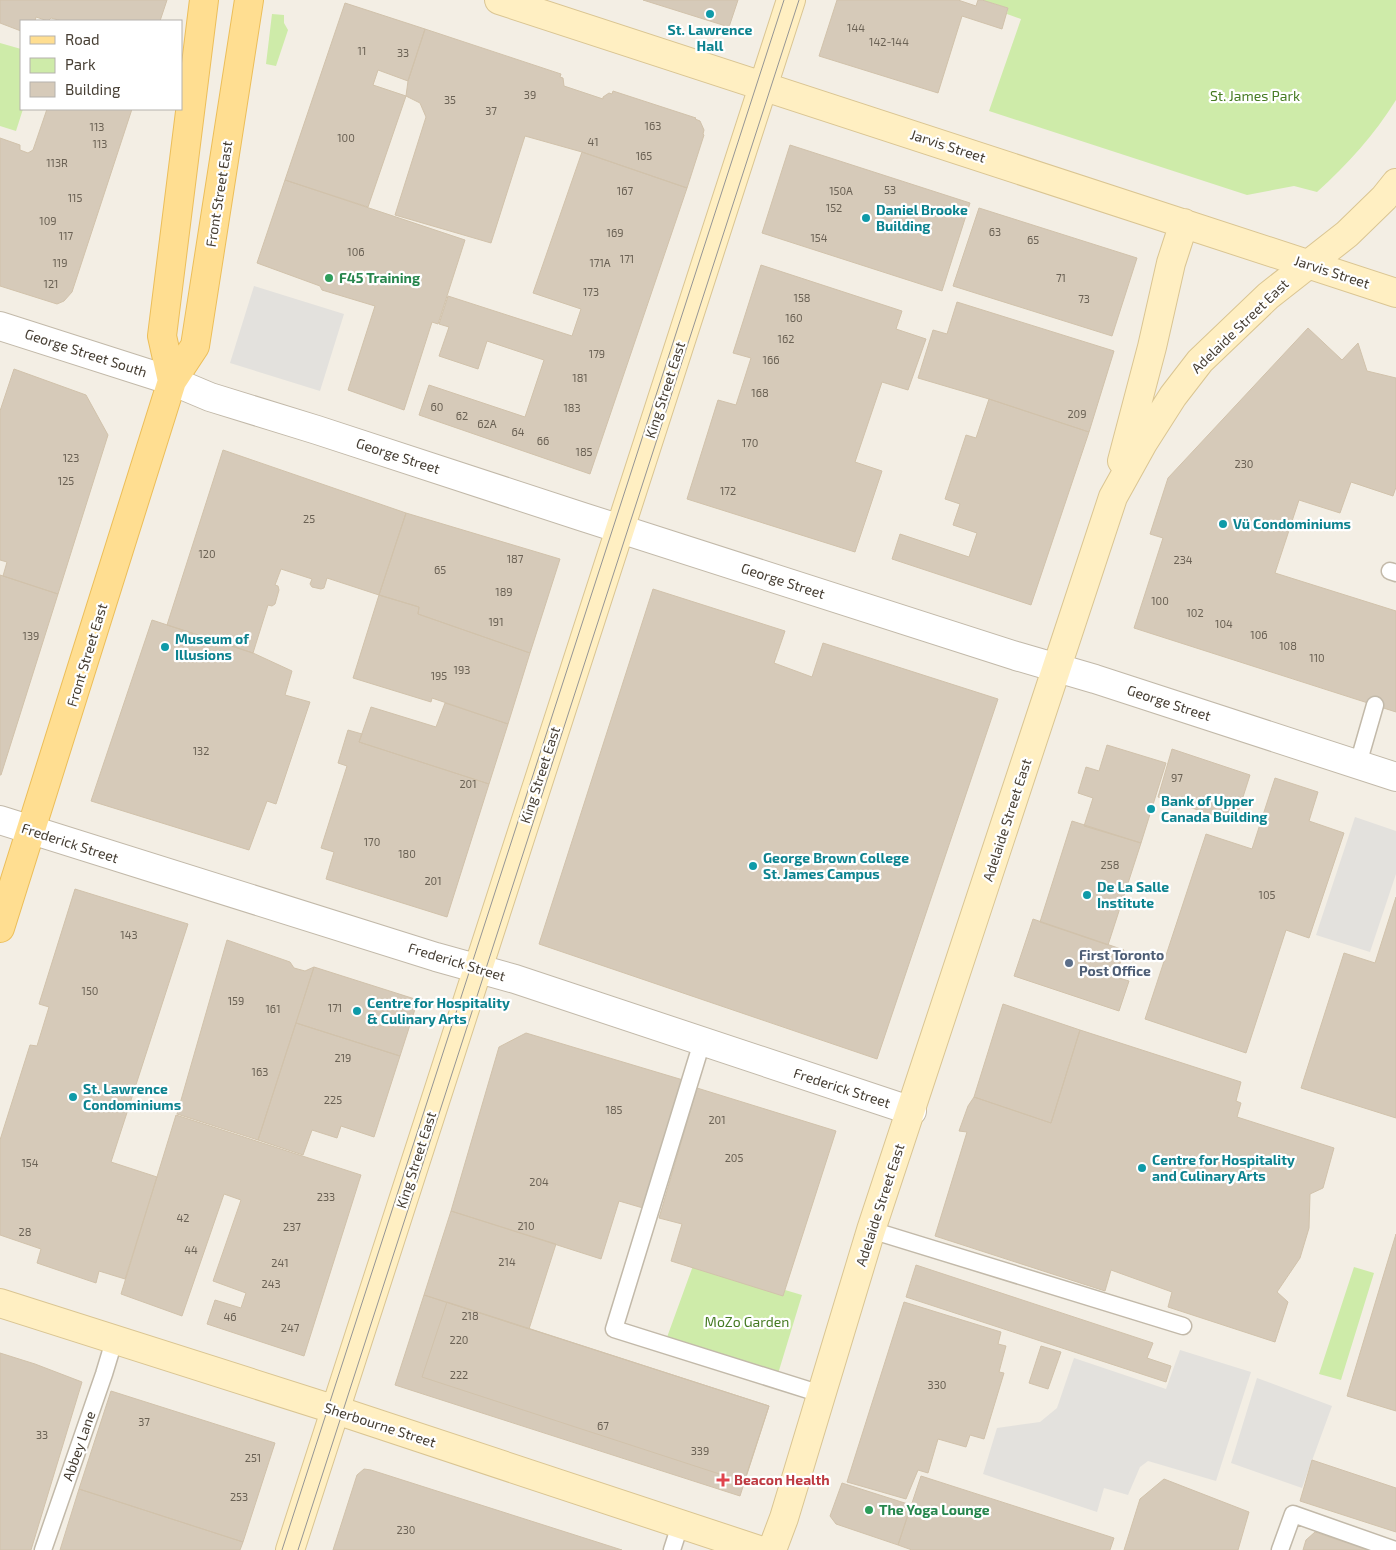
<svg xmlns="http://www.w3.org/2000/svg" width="1396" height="1550" font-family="'Exo 2',sans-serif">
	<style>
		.green { fill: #ceeba9 }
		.parking { fill: #e3e1dd }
		.building { fill: #d6cab9; stroke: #d1c2ab }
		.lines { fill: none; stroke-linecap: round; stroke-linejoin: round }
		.lane-casing { stroke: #c2b9a9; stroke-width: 19 }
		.street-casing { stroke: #c2b9a9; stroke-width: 30 }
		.secondary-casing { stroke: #dac592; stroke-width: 30 }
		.primary-casing { stroke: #ecbe59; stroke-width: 30 }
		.lane { stroke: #fff; stroke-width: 16 }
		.street { stroke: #fff; stroke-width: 28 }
		.secondary { stroke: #ffefc2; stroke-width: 28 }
		.primary { stroke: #ffde91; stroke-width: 28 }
		.tram { stroke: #959595; stroke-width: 1 }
		.culture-dot { fill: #0f9aa8; stroke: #fff; stroke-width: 2 }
		.leisure-dot { fill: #2e9e5b; stroke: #fff; stroke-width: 2 }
		.service-dot { fill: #5c6f8a; stroke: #fff; stroke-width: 2 }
		.health-dot { fill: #e0444e; stroke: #fff; stroke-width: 2 }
		.labels { text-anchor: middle; stroke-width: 4.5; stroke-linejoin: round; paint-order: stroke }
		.number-label { font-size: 11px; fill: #6a6154 }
		.culture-label { font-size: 14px; font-weight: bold; fill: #0d838f; stroke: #fff; text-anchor: start }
		.park-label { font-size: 14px; fill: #467b23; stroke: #fff }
		.street-label { font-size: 14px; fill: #463e33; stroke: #fff }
		.leisure-label { font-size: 14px; font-weight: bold; fill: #27864d; stroke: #fff; text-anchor: start }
		.service-label { font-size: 14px; font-weight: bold; fill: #4e5e75; stroke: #fff; text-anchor: start }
		.health-label { font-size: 14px; font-weight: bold; fill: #be3a42; stroke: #fff; text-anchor: start }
	</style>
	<rect width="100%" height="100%" fill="#f3eee4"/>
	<path class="green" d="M982 0H1396V100C1375 134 1347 165 1317 192L1294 186 1247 195 989 111 1021 19 1007 14 1008 8Z
		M272 14 284 15V23L288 30 276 66 266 64Z
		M0 43 21 49V109H23L16 131 0 126Z
		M694 1263 802 1295 777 1377 666 1340Z
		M1354 1267 1374 1273 1341 1380 1319 1374Z"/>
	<path class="parking" d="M254 286 344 314 320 391 230 363Z
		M1355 817 1396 831V874L1370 952 1316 935Z
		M1180 1350 1251 1372 1216 1481 1148 1461 1140 1467 1128 1495 1104 1488 1097 1512 983 1474 997 1428 1040 1422 1057 1408 1074 1358 1166 1389Z
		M1257 1378 1332 1406 1302 1488 1231 1463Z"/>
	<path class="building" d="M0 0H167L160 21H62L51 18 48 21 36 17 35 21H21V31L0 23Z
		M643 0H738L729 27Z
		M837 0H958L976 6 978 0H982L1008 8 1002 29 962 16 938 93 819 56Z
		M345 3 425 29 408 81 378 70 373 85 406 96 368 207 285 180Z
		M425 29 561 74 560 77 563 78 564 86 603 99V97L609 93 612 94 613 91 696 118 695 119 700 121 704 130 703 134 704 135 687 188 582 152 525 136 491 243 395 215 426 117 420 103 406 96 408 81Z
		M47 109H132L72 292 64 301 57 304 0 286V138L20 145V150L28 153 33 150Z
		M790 145 970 203 942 291 762 233Z
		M582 152 687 188 590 474 419 415 429 385 525 417 544 360 487 341 478 369 439 356 449 327 439 324 448 296 572 336 581 309 533 293Z
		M285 180 465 240 438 324 432 322 404 410 348 390 375 306 322 290 320 286 257 263Z
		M979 208 1137 258 1112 336 953 286Z
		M761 265 902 311 896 329 926 339 908 390 882 382 855 462 882 471 855 552 687 499 718 400 736 405 751 358 733 353Z
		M957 302 1114 351 1089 432 989 399 918 378 933 330 947 334Z
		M1308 328 1342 360 1358 343 1367 371 1396 378V487L1393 496 1351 482 1340 513 1299 500 1275 573 1396 611V712L1134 628 1163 538 1150 534 1168 478Z
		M14 369 86 395 108 435 58 594 3 576 7 562 0 560V411Z
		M989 399 1089 432 1031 605 892 559 900 534 969 557 977 533 953 525 960 504 945 499 966 435 976 438Z
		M223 450 406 513 379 595 327 578 324 588 321 589 312 587 310 584 312 579 281 569 275 585 278 586 279 590 275 604 272 606 268 605 253 653 167 625Z
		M406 513 560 559 530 653 418 614 419 607 379 595Z
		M0 575 58 594 1 775H0Z
		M653 589 785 631 774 663 812 677 823 643 998 699 877 1059 539 944Z
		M379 595 419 607 418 614 530 653 508 724 432 698 431 702 353 678Z
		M152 620 253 653 292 671 285 695 310 702 276 804 267 801 249 850 91 801Z
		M445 703 508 724 489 784 359 742 371 707 436 727Z
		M348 730 362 734 359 742 489 784 447 917 326 879 334 852 321 848 347 766 338 763Z
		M1107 745 1166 763 1141 843 1084 826 1093 798 1078 793 1086 767 1099 771Z
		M1172 749 1250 775 1235 822 1158 797Z
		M1275 778 1318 792 1309 821 1344 833 1309 938 1286 930 1246 1053 1145 1019 1206 834 1252 849Z
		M1072 821 1141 843 1108 945 1040 922Z
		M75 889 188 924 111 1162 157 1177 125 1279 99 1271 96 1283 37 1263 41 1249 0 1235V1140L30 1045 37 1046 49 1007 39 1004Z
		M1396 897V1118L1301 1088 1344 953 1375 963Z
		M1033 919 1124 950 1116 977 1129 981 1119 1011 1014 976Z
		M227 940 290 962 294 968 305 971 314 967 258 1140 177 1114Z
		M314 967 418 1000 400 1056 296 1023Z
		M1003 1004 1080 1030 1051 1123 974 1097Z
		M296 1023 400 1056 374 1137 341 1126 337 1138 312 1130 303 1155 258 1140Z
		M1080 1030 1241 1082 1236 1101 1241 1103 1237 1117 1334 1148 1323 1188 1310 1194 1309 1228 1300 1258 1277 1292 1288 1302 1275 1342 1168 1307 1172 1292 1111 1270 1105 1291 935 1236 967 1132 959 1131 968 1106 974 1097 1051 1123Z
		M526 1033 683 1080 643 1208 619 1201 601 1259 451 1211 499 1047Z
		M697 1088 836 1131 783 1296 671 1261 682 1224 659 1218Z
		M176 1115 361 1175 304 1356 207 1324 215 1300 241 1308 246 1293 213 1281 241 1200 224 1194 182 1316 121 1294Z
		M451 1211 556 1244 529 1329 424 1295Z
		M1396 1234V1411L1347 1396Z
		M916 1265 1153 1343 1147 1358 1171 1366 1166 1382 906 1297Z
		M424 1295 769 1406 740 1496 395 1385Z
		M447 1302 769 1406 744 1482 422 1377Z
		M904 1302 1001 1332 998 1344 1006 1346 999 1372 1004 1373 984 1439 970 1435 966 1447 938 1439 928 1473 918 1470 906 1499 847 1482Z
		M1041 1346 1061 1352 1048 1389 1029 1383Z
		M0 1353 35 1364 82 1382 31 1550H0Z
		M111 1391 275 1443 243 1542 79 1489Z
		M1312 1460 1396 1488V1532L1300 1501Z
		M364 1469 371 1470 622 1550H333L357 1475Z
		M921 1476 1114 1538 1110 1550H912L898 1545Z
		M1164 1479 1249 1512 1238 1550H1124L1140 1499Z
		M842 1483 911 1505 898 1545 836 1524 830 1516Z
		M79 1489 243 1542 240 1550H60Z
		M1315 1532 1368 1550H1303L1306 1540Z"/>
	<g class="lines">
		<defs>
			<path id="lane" d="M1390 571 1396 573
				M1358 764 1375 705
				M702 1042 614 1329 821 1394
				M871 1230 1183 1326
				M43 1550 104 1374 114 1341
				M672 1550 680 1525
				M1280 1550 1293 1514 1395 1550"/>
			<path id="street" d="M0 326 172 381 210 397 317 430 583 517 1016 656 1095 679 1396 777
				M0 820 436 957 515 979 912 1111"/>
			<path id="secondary" d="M499 0 1396 293
				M1122 461 1152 347 1171 263 1184 223
				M0 1303 336 1410 759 1550
				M290 1550 791 0
				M772 1550 784 1518 871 1230 1113 497 1143 443 1173 396 1200 361 1268 296 1347 234 1384 198 1396 183"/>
			<path id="primary" d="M172 381 162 336 204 0
				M0 928 172 381 195 346 249 0"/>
		</defs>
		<use href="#lane" class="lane-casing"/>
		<use href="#street" class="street-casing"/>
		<use href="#secondary" class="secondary-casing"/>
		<use href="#primary" class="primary-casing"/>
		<use href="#lane" class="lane"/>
		<use href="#street" class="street"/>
		<use href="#secondary" class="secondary"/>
		<use href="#primary" class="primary"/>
		<path class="tram" d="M282 1550 784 0
			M298 1550 799 0"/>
	</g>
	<g class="culture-dot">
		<circle cx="710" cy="14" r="5"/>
		<circle cx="866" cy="218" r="5"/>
		<circle cx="1223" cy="524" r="5"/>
		<circle cx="165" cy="647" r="5"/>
		<circle cx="1151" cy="809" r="5"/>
		<circle cx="753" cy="866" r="5"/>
		<circle cx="1087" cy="895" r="5"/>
		<circle cx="357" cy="1011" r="5"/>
		<circle cx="73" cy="1097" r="5"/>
		<circle cx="1142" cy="1168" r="5"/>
	</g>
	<g class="leisure-dot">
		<circle cx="329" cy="278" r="5"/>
		<circle cx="869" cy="1510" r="5"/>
	</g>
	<circle class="service-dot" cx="1069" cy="963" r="5"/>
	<path class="health-dot" d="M720.5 1472.5h5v5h5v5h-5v5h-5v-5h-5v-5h5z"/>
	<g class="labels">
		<g class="number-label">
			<text x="856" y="32">144</text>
			<text x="889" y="46">142-144</text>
			<text x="362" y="55">11</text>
			<text x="403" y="57">33</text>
			<text x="530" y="99">39</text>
			<text x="450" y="104">35</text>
			<text x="491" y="115">37</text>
			<text x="653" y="130">163</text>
			<text x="97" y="131">113</text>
			<text x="346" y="142">100</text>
			<text x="593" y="146">41</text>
			<text x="100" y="148">113</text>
			<text x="644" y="160">165</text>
			<text x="57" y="167">113R</text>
			<text x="890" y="194">53</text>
			<text x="625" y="195">167</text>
			<text x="841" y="195">150A</text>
			<text x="75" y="202">115</text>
			<text x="834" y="212">152</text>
			<text x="48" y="225">109</text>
			<text x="995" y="236">63</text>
			<text x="615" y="237">169</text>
			<text x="66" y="240">117</text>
			<text x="819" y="242">154</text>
			<text x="1033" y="244">65</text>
			<text x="356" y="256">106</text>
			<text x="627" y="263">171</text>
			<text x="60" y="267">119</text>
			<text x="600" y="267">171A</text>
			<text x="1061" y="282">71</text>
			<text x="51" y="288">121</text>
			<text x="591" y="296">173</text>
			<text x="802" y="302">158</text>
			<text x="1084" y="303">73</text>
			<text x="794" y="322">160</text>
			<text x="786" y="343">162</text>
			<text x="597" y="358">179</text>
			<text x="771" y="364">166</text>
			<text x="580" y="382">181</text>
			<text x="760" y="397">168</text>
			<text x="437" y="411">60</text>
			<text x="572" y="412">183</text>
			<text x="1077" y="418">209</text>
			<text x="462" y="420">62</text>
			<text x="487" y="428">62A</text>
			<text x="518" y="436">64</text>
			<text x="543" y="445">66</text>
			<text x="750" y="447">170</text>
			<text x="584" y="456">185</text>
			<text x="71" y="462">123</text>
			<text x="1244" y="468">230</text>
			<text x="66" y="485">125</text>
			<text x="728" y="495">172</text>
			<text x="309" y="523">25</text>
			<text x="207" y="558">120</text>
			<text x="515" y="563">187</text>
			<text x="1183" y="564">234</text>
			<text x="440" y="574">65</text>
			<text x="504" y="596">189</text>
			<text x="1160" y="605">100</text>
			<text x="1195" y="617">102</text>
			<text x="496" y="626">191</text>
			<text x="1224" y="628">104</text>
			<text x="1259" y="639">106</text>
			<text x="31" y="640">139</text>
			<text x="1288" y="650">108</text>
			<text x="1317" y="662">110</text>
			<text x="462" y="674">193</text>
			<text x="439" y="680">195</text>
			<text x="201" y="755">132</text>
			<text x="1177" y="782">97</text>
			<text x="468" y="788">201</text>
			<text x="372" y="846">170</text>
			<text x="407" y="858">180</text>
			<text x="1110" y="869">258</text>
			<text x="433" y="885">201</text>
			<text x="1267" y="899">105</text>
			<text x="129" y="939">143</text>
			<text x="90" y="995">150</text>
			<text x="236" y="1005">159</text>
			<text x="335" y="1012">171</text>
			<text x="273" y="1013">161</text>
			<text x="343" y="1062">219</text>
			<text x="260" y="1076">163</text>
			<text x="333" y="1104">225</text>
			<text x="614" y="1114">185</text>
			<text x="717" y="1124">201</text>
			<text x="734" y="1162">205</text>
			<text x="30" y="1167">154</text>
			<text x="539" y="1186">204</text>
			<text x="326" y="1201">233</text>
			<text x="183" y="1222">42</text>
			<text x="526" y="1230">210</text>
			<text x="292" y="1231">237</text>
			<text x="25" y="1236">28</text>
			<text x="191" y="1254">44</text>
			<text x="507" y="1266">214</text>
			<text x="280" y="1267">241</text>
			<text x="271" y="1288">243</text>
			<text x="470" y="1320">218</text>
			<text x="230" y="1321">46</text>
			<text x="290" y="1332">247</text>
			<text x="459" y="1344">220</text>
			<text x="459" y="1379">222</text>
			<text x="937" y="1389">330</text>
			<text x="144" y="1426">37</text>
			<text x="603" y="1430">67</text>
			<text x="42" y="1439">33</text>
			<text x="700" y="1455">339</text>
			<text x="253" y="1462">251</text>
			<text x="239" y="1501">253</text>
			<text x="406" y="1534">230</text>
		</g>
		<g class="culture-label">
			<text x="710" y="35" text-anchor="middle">St. Lawrence<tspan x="710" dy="16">Hall</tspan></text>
			<text x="876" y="215">Daniel Brooke<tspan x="876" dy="16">Building</tspan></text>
			<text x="1233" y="529">Vü Condominiums</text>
			<text x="175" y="644">Museum of<tspan x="175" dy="16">Illusions</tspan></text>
			<text x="1161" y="806">Bank of Upper<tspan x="1161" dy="16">Canada Building</tspan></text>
			<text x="763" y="863">George Brown College<tspan x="763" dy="16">St. James Campus</tspan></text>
			<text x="1097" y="892">De La Salle<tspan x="1097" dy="16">Institute</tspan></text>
			<text x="367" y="1008">Centre for Hospitality<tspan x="367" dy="16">&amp; Culinary Arts</tspan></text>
			<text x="83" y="1094">St. Lawrence<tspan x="83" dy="16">Condominiums</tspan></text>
			<text x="1152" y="1165">Centre for Hospitality<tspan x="1152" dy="16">and Culinary Arts</tspan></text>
		</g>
		<g class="park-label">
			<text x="1255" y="101">St. James Park</text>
			<text x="747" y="1327">MoZo Garden</text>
		</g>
		<g class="street-label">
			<text transform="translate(948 146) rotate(18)" y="5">Jarvis Street</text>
			<text transform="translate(219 194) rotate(-81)" y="5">Front Street East</text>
			<text transform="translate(1332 272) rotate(18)" y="5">Jarvis Street</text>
			<text transform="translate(1240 326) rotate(-44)" y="5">Adelaide Street East</text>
			<text transform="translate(86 353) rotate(18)" y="5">George Street South</text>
			<text transform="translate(665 390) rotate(-72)" y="5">King Street East</text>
			<text transform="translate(398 456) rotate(18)" y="5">George Street</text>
			<text transform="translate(783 581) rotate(18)" y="5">George Street</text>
			<text transform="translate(87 655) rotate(-73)" y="5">Front Street East</text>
			<text transform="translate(1169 703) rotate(18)" y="5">George Street</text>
			<text transform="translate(540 775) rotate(-72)" y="5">King Street East</text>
			<text transform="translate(1007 820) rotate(-72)" y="5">Adelaide Street East</text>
			<text transform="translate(70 843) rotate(18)" y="5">Frederick Street</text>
			<text transform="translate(457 962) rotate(17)" y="5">Frederick Street</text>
			<text transform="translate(842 1088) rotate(18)" y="5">Frederick Street</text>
			<text transform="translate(416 1160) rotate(-72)" y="5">King Street East</text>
			<text transform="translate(880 1205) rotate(-72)" y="5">Adelaide Street East</text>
			<text transform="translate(380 1425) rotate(18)" y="5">Sherbourne Street</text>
			<text transform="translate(79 1446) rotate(-71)" y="5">Abbey Lane</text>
		</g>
		<g class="leisure-label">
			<text x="339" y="283">F45 Training</text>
			<text x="879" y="1515">The Yoga Lounge</text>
		</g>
		<g class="service-label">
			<text x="1079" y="960">First Toronto<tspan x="1079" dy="16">Post Office</tspan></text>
		</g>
		<g class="health-label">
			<text x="734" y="1485">Beacon Health</text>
		</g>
	</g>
	<rect x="20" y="20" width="162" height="90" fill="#ffffff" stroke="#b5b2ad"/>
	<rect x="30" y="36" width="25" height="8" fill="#ffde91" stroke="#b5b2ad"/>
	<text x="65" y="45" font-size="15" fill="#463e33">Road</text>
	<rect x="30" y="58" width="25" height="15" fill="#ceeba9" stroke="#b5b2ad"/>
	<text x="65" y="70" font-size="15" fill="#463e33">Park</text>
	<rect x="30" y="82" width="25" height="15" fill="#d6cab9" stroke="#b5b2ad"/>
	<text x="65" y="95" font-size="15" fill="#463e33">Building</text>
</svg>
